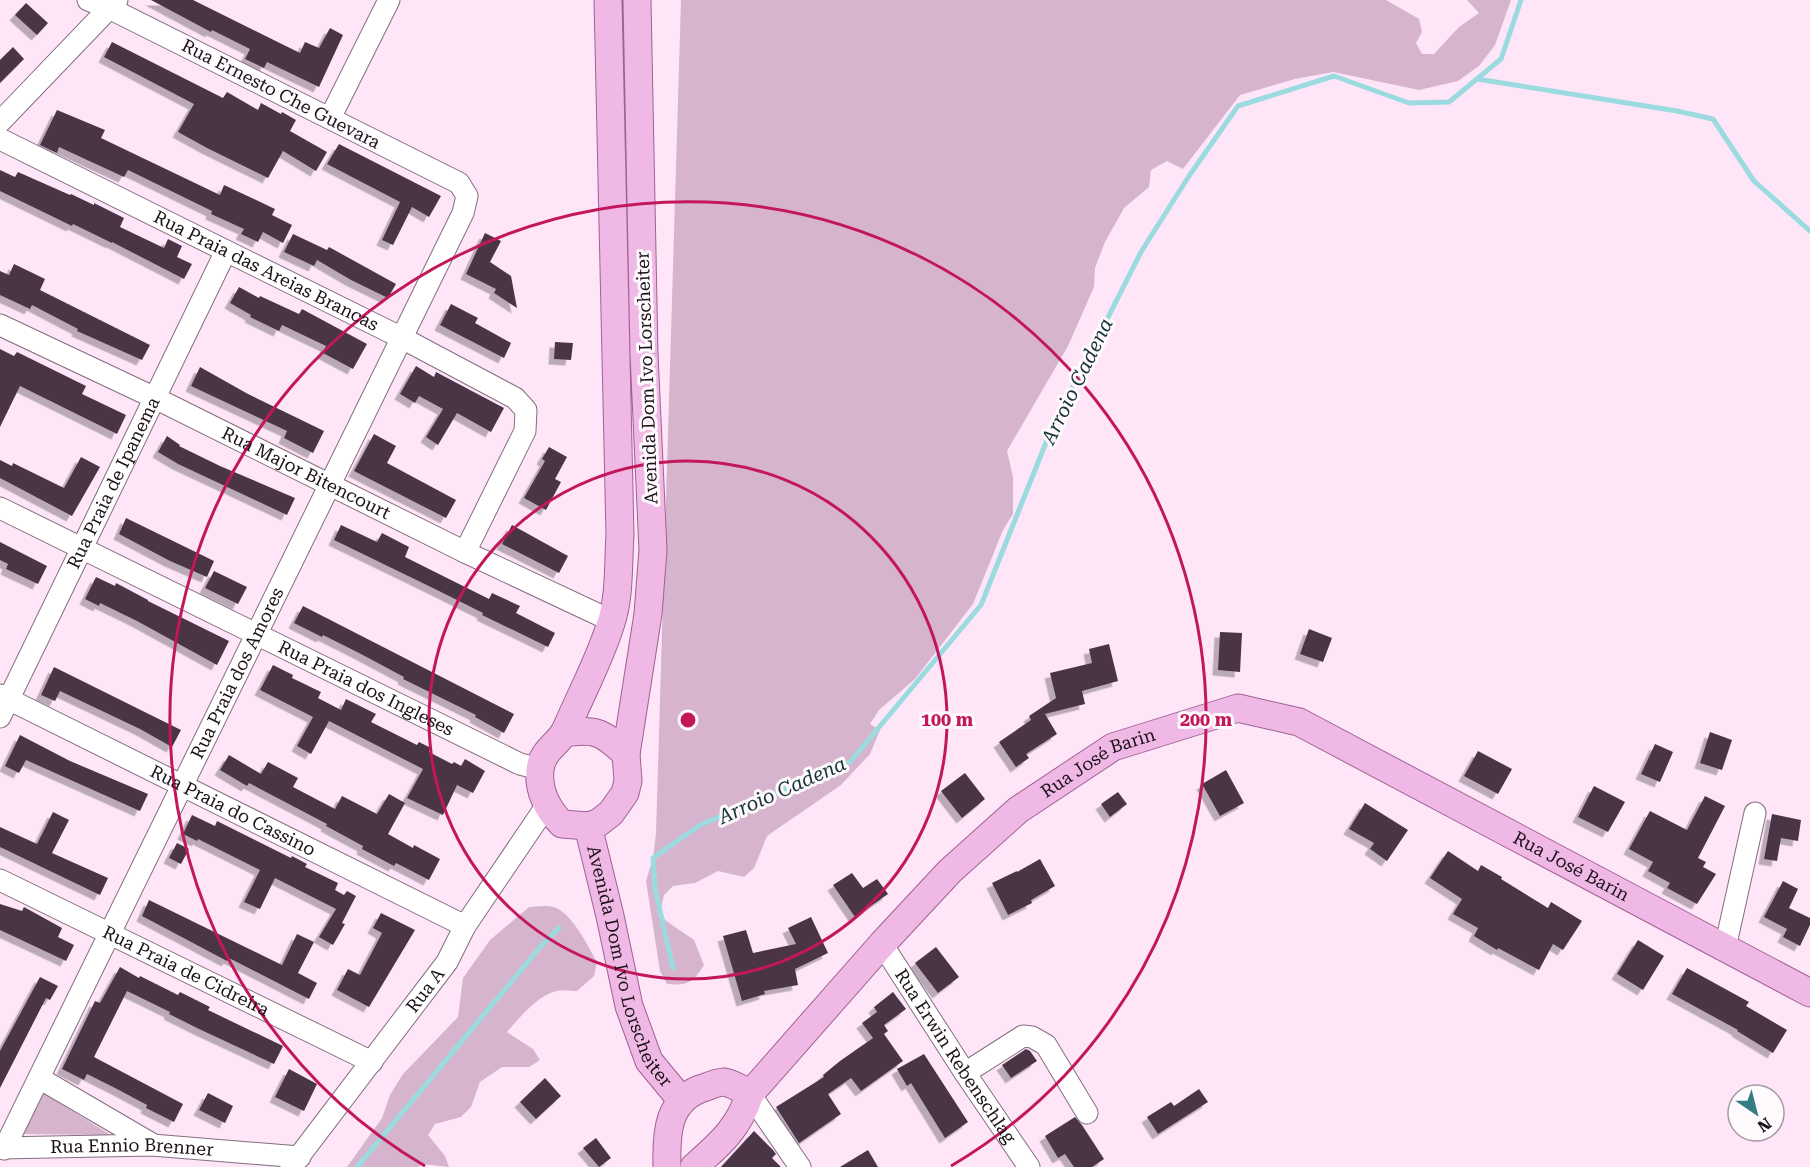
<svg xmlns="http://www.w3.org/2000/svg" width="1810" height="1167" font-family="'Roboto Serif',serif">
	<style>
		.green { fill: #d7b4ce }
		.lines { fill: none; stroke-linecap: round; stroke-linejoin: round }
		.stream { stroke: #9bdbdf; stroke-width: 5 }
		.building { fill: #493645; filter: url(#shadow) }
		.minor-casing { stroke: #836e7e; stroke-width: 23 }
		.major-casing { stroke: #9f6193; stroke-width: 29 }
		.minor { stroke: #fff; stroke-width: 21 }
		.major { stroke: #f0b9e5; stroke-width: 27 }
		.ring { fill: none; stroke: #c2185b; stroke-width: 3 }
		.labels { text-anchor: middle; stroke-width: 6; stroke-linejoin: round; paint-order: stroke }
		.street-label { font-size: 18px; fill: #1b1219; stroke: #fffafd }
		.water-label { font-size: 20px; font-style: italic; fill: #153537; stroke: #fffafd }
		.centre { fill: #c2185b; stroke: #fffafd; stroke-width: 3 }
		.ring-label { font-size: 18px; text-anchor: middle; font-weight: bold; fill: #c2185b; stroke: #fffafd; stroke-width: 6; stroke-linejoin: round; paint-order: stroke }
	</style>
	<defs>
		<filter id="shadow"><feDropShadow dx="-5.5" dy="5.5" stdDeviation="0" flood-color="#0004"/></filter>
	</defs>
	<rect width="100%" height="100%" fill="#fee6f8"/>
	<path class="green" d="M681 0H1386L1419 19 1422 32 1416 43 1422 54H1434L1459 27 1479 13 1467 0H1511L1495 45 1479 66 1458 81 1419 90 1333 72 1295 79 1240 95 1183 169 1167 161 1151 170 1149 187 1124 208 1105 242 1095 268 1094 287 1068 346 1007 451 1013 477V514L1003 530 973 604 915 679 879 710 870 724 880 730 870 754 841 785 767 836 754 868 744 877 718 871 695 883 673 886 664 895 661 908 665 920 694 940 704 965C693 982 689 986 667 984L660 971 646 881 653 858 656 833Z
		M529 907C536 907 546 905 553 907 571 911 588 946 597 962L594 976 577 991C571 991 563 990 557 991 539 994 519 1018 507 1032L533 1049 540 1060 529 1067H502L480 1082 471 1107 461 1117 435 1124 428 1135 445 1156 449 1167 423 1164 418 1167H347L382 1118 390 1095 403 1074 458 1017 463 978 490 940Z
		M38 1090 111 1135 18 1134Z"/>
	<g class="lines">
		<path class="stream" d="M1477 79 1677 111 1713 119 1754 181 1810 231
			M673 968 655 889 653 858 700 825 850 762 981 605 1051 430 1141 252 1189 176 1238 106 1334 76 1409 103 1449 102 1501 59 1521 0
			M357 1167 541 946 559 928"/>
	</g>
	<path class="building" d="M151 0H193L300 53 305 42 319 48 330 28 343 35 319 87 267 62 264 68 245 59 250 49 212 30 211 32Z
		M26 3 48 23 37 35 15 15Z
		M112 42 223 98 227 92 258 110 261 103 281 114 282 112 296 120 290 131 327 152 316 171 283 151 268 178 207 148 178 132 194 104 104 57Z
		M13 47 24 59 0 83V60Z
		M57 110 105 130 101 138 220 195 224 185 275 209 272 215 292 225 283 243 263 232 258 242 241 234 244 229 211 214 212 211 128 170 124 177 59 147 57 153 40 145Z
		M339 144 441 196 429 217 412 207 393 245 382 240 400 202 327 164Z
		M0 170 15 177 18 172 70 195 71 194 94 205V203L124 218 120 227 164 248 168 239 182 246 177 257 192 264 184 279 112 242V243L73 224 72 226 0 191Z
		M485 233 501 241 490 262 511 276 517 308 494 293 496 289 466 274Z
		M293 234 327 250 329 247 396 284 388 298 351 280 317 260 314 266 284 252Z
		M14 264 45 279 40 290 150 345 142 360 77 331 78 329 32 305 30 309 0 295V271L9 275Z
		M239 287 259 298 260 296 299 314 302 309 367 344 353 369 323 353 326 346 282 325 279 331 250 317 251 315 230 303Z
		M451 304 478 318 475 323 511 343 504 358 440 325Z
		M555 342 573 343 571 360 554 359Z
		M0 349 14 356 17 352 86 386 82 394 126 415 117 434 20 386 0 427Z
		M416 366 434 377 436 372 504 408 491 432 457 413 438 445 426 437 443 409 419 396 415 403 400 394Z
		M200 367 248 394 324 431 313 453 284 438 287 431 191 386Z
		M374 434 396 446 387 463 456 500 446 518 354 471Z
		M167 436 180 445 179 446 220 466 295 498 287 515 178 464 158 452Z
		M549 447 567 457 555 479 561 482 546 510 524 498 545 461 542 459Z
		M81 457 100 467 72 516 0 478V460L12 466 13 463 64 488Z
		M126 518 214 561 207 577 170 561 119 534Z
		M341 525 377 542 382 533 409 547 405 557 489 599 492 593 520 606 516 613 555 633 548 647 482 615 483 613 437 590 334 540Z
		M512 525 568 556 559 573 502 544Z
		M0 542 47 566 38 584 6 569 8 564 0 560Z
		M214 571 247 587 238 604 205 588Z
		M96 577 115 586 116 583 148 600V601L229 641 217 665 137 621 100 603 99 606 85 599Z
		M303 606 514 714 504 733 475 717 476 715 403 679 404 677 359 653 323 635 322 637 294 623Z
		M1309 629 1332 638 1323 662 1300 654Z
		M1220 632 1242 633 1240 672 1218 670Z
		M1109 644 1118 681 1082 691 1085 704 1045 714 1057 734 1026 754 1029 758 1016 767 999 742 1031 720 1029 716 1056 698 1050 673 1092 663 1089 649Z
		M273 665 293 675 292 678 321 692 318 698 341 710 346 699 376 714 371 722 417 745 419 742 431 748 429 752 452 764 454 762 461 766 465 759 485 771 473 793 457 785 443 815 407 798 423 769 329 721 311 754 297 746 313 717 260 690Z
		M54 667 181 730 172 747 140 729 60 691 55 701 41 695Z
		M1710 732 1732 740 1722 770 1700 763Z
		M20 735 70 761 148 794 140 811 26 760 19 773 5 766Z
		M1655 744 1673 752 1660 782 1641 774Z
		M1478 751 1512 769 1498 794 1464 776Z
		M229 755 261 774 268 762 298 778 293 787 335 809 342 796 377 814 389 794 405 803 388 834 413 848 414 845 440 859 429 880 396 863 394 866 362 849 363 846 326 826 327 824 249 783 247 786 220 770Z
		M1226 770 1244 803 1220 816 1202 784Z
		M965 773 985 799 962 818 941 791Z
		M1594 786 1625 802 1608 832 1578 817Z
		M1118 792 1127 804 1110 817 1101 804Z
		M1705 796 1725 806 1698 858 1706 862 1703 867 1716 874 1697 904 1667 888 1670 883 1648 871 1653 862 1629 849 1650 811 1687 830Z
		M1365 803 1408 830 1387 861 1370 849 1374 843 1349 829Z
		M53 812 69 820 52 853 108 878 100 895 0 847V827L37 844Z
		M1772 814 1801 820 1798 841 1781 838 1777 861 1764 859Z
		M192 815 215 826 217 821 291 858 292 856 307 864 305 867 338 883 335 890 344 895 347 891 356 896 342 923 345 924 333 945 319 937 336 909 275 878 260 909 244 902 260 870 198 839 197 841 183 834Z
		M177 843 189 849 181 864 169 858Z
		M1448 851 1478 871 1481 865 1502 877 1501 879 1548 908 1551 902 1582 921 1563 950 1553 944 1539 970 1498 948 1497 950 1474 936 1478 928 1453 914 1462 899 1430 878Z
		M1040 859 1055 886 1031 900 1032 903 1008 915 992 883 1017 871V872Z
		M852 873 863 888 877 879 888 894 855 917 833 885Z
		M1783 881 1798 889 1789 908 1810 918V925L1800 946 1783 937 1787 929 1764 917Z
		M149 900 282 965 297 934 314 942 298 973 317 983 309 999 229 958 227 961 142 916Z
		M0 904 22 911 24 907 62 928 58 937 74 945 66 961 0 930Z
		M381 913 415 930 369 1007 337 990 348 969 360 975 382 933 373 928Z
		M811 917 828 953 795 969 798 985 764 991 765 994 742 1001 723 936 746 930 753 953 796 944 788 928Z
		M1638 940 1664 956 1643 990 1617 974Z
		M936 947 959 977 938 993 915 963Z
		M120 967 139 978 140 976 178 995 180 992 210 1007 208 1010 283 1046 274 1064 199 1029 169 1014 170 1012 127 991 94 1057 183 1104 174 1122 146 1108 147 1105 117 1089 87 1074 84 1080 62 1069 95 1001 100 1003Z
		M1687 968 1749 1002 1746 1006 1787 1030 1773 1053 1737 1031 1738 1030 1672 994Z
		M40 977 58 986 50 1000 46 998 0 1088V1051Z
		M893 992 906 1009 884 1025 888 1031 884 1034 903 1061 861 1091 851 1078 828 1094 841 1114 799 1143 776 1107 824 1077 823 1075 840 1061 873 1038 862 1023 877 1012 874 1007Z
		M1026 1049 1030 1051 1037 1061 1011 1078 1002 1065Z
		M924 1054 968 1122 945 1138 911 1083 907 1086 897 1069Z
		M289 1069 317 1084 304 1111 275 1097Z
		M545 1078 561 1096 536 1119 520 1102Z
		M1199 1089 1208 1102 1158 1134 1147 1117 1171 1102 1174 1106Z
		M208 1093 233 1106 225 1123 199 1110Z
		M1075 1117 1082 1125 1104 1159 1092 1167H1074L1065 1154 1058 1158 1045 1136Z
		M754 1131 773 1150 776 1154 772 1158 781 1167H721Z
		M596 1138 611 1158 599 1167 583 1148Z
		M868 1150 878 1167H840Z"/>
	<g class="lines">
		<defs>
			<g id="minor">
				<path d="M330 118 389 0"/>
				<path d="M0 122 117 0"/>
				<path id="s1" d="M0 139 402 338 515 398 526 410 525 431 465 552"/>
				<path id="s2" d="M0 325 155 398 465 552 612 621"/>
				<path id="s3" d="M0 508 520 764 540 769"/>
				<path id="s4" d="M0 695 465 926"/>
				<path id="s5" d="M0 717 226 251"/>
				<path id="s6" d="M0 880 372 1062"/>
				<path id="s7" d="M882 944 965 1073 1029 1167"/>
				<path d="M1725 948 1755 813"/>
				<path d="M965 1073 1023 1036 1032 1037 1046 1045 1087 1113"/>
				<path d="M39 1078 152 1144"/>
				<path d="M750 1094 800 1167"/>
				<path id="s8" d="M0 1148 152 1145 300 1157"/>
				<path id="s9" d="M4 1149 463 213 467 196 459 183 109 8 88 0"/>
				<path id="s10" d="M291 1167 447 962 465 926 547 805"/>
			</g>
			<g id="major">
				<path d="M608 0 620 535C618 563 620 596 611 623 600 659 581 694 566 729 559 745 542 749 540 770 538 791 548 810 562 824L588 826 598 823 611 813 625 793 628 781 626 754 648 614 653 550 644 354 637 0"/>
				<path d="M564 733C597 728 603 733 626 754"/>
				<path id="s11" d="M588 826 610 916 629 1006 649 1061 682 1101"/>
				<path d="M667 1167C666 1133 667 1098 706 1087 711 1085 719 1082 724 1082 732 1083 743 1090 750 1094"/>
				<path id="s12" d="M694 1167C721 1143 738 1129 750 1094L882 944 950 871 1018 810 1113 747 1238 708 1299 722 1810 993"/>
			</g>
		</defs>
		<use href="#minor" class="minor-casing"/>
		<use href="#major" class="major-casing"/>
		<use href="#minor" class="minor"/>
		<use href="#major" class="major"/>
	</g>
	<g class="ring">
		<circle cx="688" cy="720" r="259"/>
		<path d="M425 1166A518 518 0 1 1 951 1166"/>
	</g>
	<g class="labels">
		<g class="street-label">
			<text transform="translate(281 94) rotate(27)" y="6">Rua Ernesto Che Guevara</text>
			<text dy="6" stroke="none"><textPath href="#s1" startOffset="297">Rua Praia das Areias Brancas</textPath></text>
			<text transform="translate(647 378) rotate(-92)" y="6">Avenida Dom Ivo Lorscheiter</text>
			<text dy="6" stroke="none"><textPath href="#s2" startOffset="340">Rua Major Bitencourt</textPath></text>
			<text dy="6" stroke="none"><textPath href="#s5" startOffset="260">Rua Praia de Ipanema</textPath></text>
			<text dy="6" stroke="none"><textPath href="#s9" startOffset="530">Rua Praia dos Amores</textPath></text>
			<text dy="6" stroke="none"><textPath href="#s3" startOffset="408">Rua Praia dos Ingleses</textPath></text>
			<text dy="6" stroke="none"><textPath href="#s12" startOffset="578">Rua José Barin</textPath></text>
			<text dy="6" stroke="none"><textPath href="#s4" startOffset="260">Rua Praia do Cassino</textPath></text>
			<text dy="6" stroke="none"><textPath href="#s12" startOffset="1100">Rua José Barin</textPath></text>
			<text dy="6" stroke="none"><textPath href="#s11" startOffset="147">Avenida Dom Ivo Lorscheiter</textPath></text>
			<text dy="6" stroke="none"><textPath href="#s6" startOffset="207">Rua Praia de Cidreira</textPath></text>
			<text dy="6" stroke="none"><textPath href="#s10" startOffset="222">Rua A</textPath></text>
			<text dy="6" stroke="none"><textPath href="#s7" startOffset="134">Rua Erwin Rebenschlag</textPath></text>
			<text dy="6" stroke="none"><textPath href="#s8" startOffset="132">Rua Ennio Brenner</textPath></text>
		</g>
		<g class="water-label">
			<text transform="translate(1077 381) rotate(-64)" y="7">Arroio Cadena</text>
			<text transform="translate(782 790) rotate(-24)" y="7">Arroio Cadena</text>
		</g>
	</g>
	<circle cx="688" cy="720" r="9" class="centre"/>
	<g class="ring-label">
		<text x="947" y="726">100 m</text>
		<text x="1206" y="726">200 m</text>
	</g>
	<g transform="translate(1756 1113) rotate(145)"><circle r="28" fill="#fffafd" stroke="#a49da2" stroke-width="1.5"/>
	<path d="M0-4.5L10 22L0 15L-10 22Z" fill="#347d82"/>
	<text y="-9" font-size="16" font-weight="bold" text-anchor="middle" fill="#1b1219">N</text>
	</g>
</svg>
